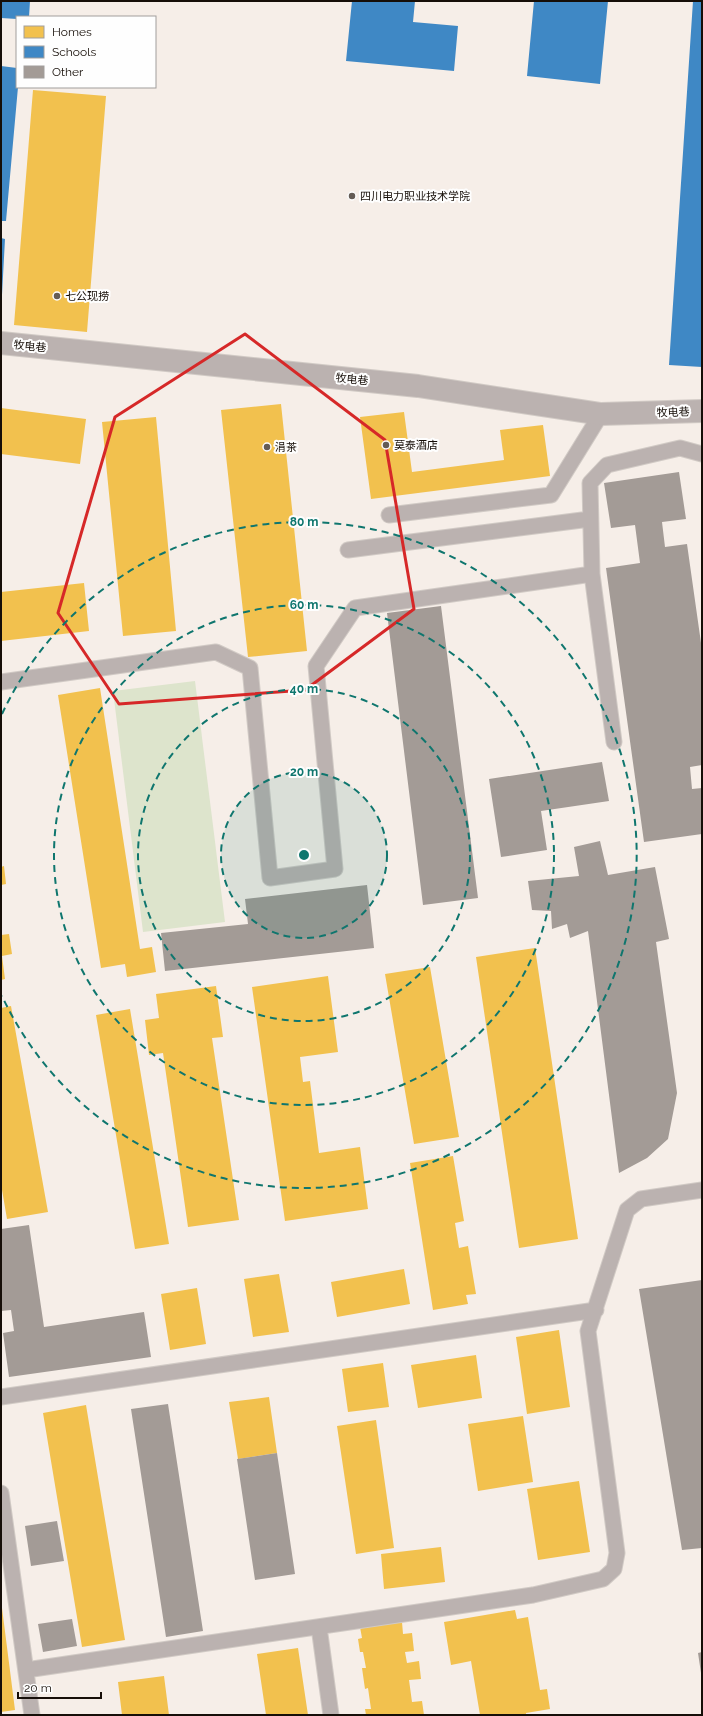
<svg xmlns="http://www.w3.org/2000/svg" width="703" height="1716" font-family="Raleway,'Noto Sans SC',sans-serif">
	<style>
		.green { fill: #dde4cc }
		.homes { fill: #f2c14e }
		.schools { fill: #3f88c5 }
		.building { fill: #a39b96 }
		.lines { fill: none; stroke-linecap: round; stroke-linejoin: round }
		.lane-casing { stroke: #d1cac5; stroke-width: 17 }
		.street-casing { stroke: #d1cac5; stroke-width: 24 }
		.lane { stroke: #bbb2b0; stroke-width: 15 }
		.street { stroke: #bbb2b0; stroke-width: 22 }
		.marked { fill: none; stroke: #d62828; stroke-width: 3; stroke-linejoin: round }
		.ring { fill: none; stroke: #0f766e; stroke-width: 2; stroke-dasharray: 7 5 }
		.poi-dot { fill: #645c56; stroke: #fefefe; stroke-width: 1.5 }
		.labels { text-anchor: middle; stroke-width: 4; stroke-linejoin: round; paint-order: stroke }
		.poi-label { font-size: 11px; fill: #160e08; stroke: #fefefe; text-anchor: start }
		.street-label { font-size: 11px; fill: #160e08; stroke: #fefefe }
		.centre { fill: #0f766e; stroke: #fefefe; stroke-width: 2 }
		.ring-label { font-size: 12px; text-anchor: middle; font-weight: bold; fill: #0f766e; stroke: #fefefe; stroke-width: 4; stroke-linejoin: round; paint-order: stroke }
	</style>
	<rect width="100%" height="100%" fill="#f6eee8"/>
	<path class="green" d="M195 681 225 922 143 932 113 691Z"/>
	<path class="homes" d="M33 90 106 96 87 332 14 325Z
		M281 404 307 651 248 657 221 410Z
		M1 408 86 419 80 464 1 454Z
		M404 412 412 472 504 460 500 430 543 425 550 476 371 499 360 417Z
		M156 417 176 631 123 636 102 422Z
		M84 583 89 631 1 641V592Z
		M100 688 140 949 152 947 156 972 127 977 125 964 101 968 58 695Z
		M4 866 6 884 1 885V867Z
		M9 934 12 954 2 956 5 979 1 980V935Z
		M535 948 578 1239 519 1248 476 957Z
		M430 967 459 1137 414 1144 385 974Z
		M328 976 338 1052 300 1057 303 1082 310 1081 319 1153 360 1147 368 1209 285 1221 252 987Z
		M216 986 223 1037 212 1038 239 1220 188 1227 163 1053 149 1055 145 1020 159 1018 156 994Z
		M11 1006 48 1212 7 1219 1 1184V1008Z
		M130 1009 169 1244 135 1249 96 1015Z
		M453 1156 464 1221 455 1223 459 1248 468 1246 476 1294 466 1295 468 1304 433 1310 410 1163Z
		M404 1269 410 1304 337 1317 331 1282Z
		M279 1274 289 1332 253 1337 244 1279Z
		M197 1288 206 1344 170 1350 161 1294Z
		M559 1330 570 1407 527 1414 516 1337Z
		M476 1355 482 1398 418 1408 411 1365Z
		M383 1363 389 1407 348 1412 342 1369Z
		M269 1397 277 1453 238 1459 229 1402Z
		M86 1405 125 1640 82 1647 43 1413Z
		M523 1416 533 1482 478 1491 468 1424Z
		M376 1420 394 1548 356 1554 337 1426Z
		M579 1481 590 1552 538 1560 527 1489Z
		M441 1547 445 1582 384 1589 381 1554Z
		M2 1608 15 1710 1 1712V1609Z
		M515 1610 517 1619 528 1617 540 1690 547 1689 550 1709 526 1713V1715H480L471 1661 451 1665 444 1622Z
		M402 1622 403 1634 412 1633 414 1651 405 1652 407 1663 419 1661 421 1679 409 1680 412 1702 422 1701 424 1715H366L365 1709H371L368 1688 365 1689 362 1668H366L363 1652H360L358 1639 362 1638 360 1627Z
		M298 1648 308 1715H266L257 1654Z
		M164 1676 169 1715H122L118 1682Z"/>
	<path class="schools" d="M1 1H30L29 17H17V19L1 18Z
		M352 1H415L413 22 458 26 454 71 346 61Z
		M534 1H608L600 84 527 76Z
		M693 1H702V367L669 365Z
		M1 66 17 68 18 87 6 221H1Z
		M1 238 5 239 2 295H1Z"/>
	<path class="building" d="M679 472 686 519 662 522 665 547 687 544 702 650V765L690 767 692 789 702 788V834L644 842 606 568 640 563 635 525 611 528 604 483Z
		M441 606 478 898 423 905 387 613Z
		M602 762 609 801 541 811 547 850 501 857 489 779Z
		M600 841 608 875 655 867 669 939 656 942 677 1093 668 1139 647 1158 619 1173 588 931 570 938 567 924 552 929 551 911 532 910 528 881 579 876 574 847Z
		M367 885 374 948 165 971 161 933 248 924 245 899Z
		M29 1225 44 1327 144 1312 151 1357 9 1377 3 1333 14 1331 11 1310 1 1311V1229Z
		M702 1280V1548L682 1550 639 1289Z
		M168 1404 203 1631 166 1637 131 1409Z
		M277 1453 295 1574 255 1580 237 1459Z
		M57 1521 64 1561 31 1566 25 1526Z
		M72 1619 77 1646 43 1652 38 1624Z
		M702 1652V1673H701L698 1653Z"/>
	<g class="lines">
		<defs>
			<path id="lane" d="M389 515 551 495 601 414
				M348 550 590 519
				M1 682 216 652 250 668 270 878 335 869 316 666 355 608 592 574
				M614 742 592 574 590 483 607 465 680 448 702 454
				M1 1397 596 1310
				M1 1493 32 1715
				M319 1627 331 1715
				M26 1670 533 1595 603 1579 614 1569 617 1553 588 1331 627 1210 641 1199 702 1190"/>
			<path id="street" d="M1 343 418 386 601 414 702 411"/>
		</defs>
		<use href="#lane" class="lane-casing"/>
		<use href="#street" class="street-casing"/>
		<use href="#lane" class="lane"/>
		<use href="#street" class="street"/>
	</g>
	<path class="marked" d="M245 334 385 440 414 609 305 690 119 704 58 613 115 417Z"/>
	<circle cx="304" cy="855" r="83" fill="#0f766e" fill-opacity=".12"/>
	<g class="ring">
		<circle cx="304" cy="855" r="83"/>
		<circle cx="304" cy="855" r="166"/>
		<circle cx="304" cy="855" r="250"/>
		<path d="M2 714A333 333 0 1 1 2 996"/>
	</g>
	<g class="poi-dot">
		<circle cx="352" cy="196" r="4"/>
		<circle cx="57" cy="296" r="4"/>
		<circle cx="386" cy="445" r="4"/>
		<circle cx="267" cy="447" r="4"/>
	</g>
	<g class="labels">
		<g class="poi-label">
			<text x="360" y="200">四川电力职业技术学院</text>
			<text x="65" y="300">七公现捞</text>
			<text x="394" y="449">莫泰酒店</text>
			<text x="275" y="451">涓茶</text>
		</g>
		<g class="street-label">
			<text transform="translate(30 346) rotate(6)" y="4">牧电巷</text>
			<text transform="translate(352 379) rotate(6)" y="4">牧电巷</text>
			<text transform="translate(673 412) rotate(-2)" y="4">牧电巷</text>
		</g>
	</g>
	<circle cx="304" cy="855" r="6" class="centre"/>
	<g class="ring-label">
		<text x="304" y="526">80 m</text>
		<text x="304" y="609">60 m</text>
		<text x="304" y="693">40 m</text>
		<text x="304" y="776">20 m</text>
	</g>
	<rect width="703" height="1716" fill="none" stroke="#160e08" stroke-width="4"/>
	<rect x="16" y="16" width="140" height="72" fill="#fefefe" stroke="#a19e9c"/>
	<rect x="24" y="26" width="20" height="12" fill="#f2c14e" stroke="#a19e9c"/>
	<text x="52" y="36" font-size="12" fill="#160e08">Homes</text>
	<rect x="24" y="46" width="20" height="12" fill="#3f88c5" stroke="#a19e9c"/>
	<text x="52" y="56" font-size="12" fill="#160e08">Schools</text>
	<rect x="24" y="66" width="20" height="12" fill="#a39b96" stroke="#a19e9c"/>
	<text x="52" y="76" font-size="12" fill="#160e08">Other</text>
	<path d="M18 1692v6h83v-6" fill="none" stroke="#160e08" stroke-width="2"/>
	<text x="24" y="1692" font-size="12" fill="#160e08" stroke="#fefefe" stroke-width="3" paint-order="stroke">20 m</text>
</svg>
